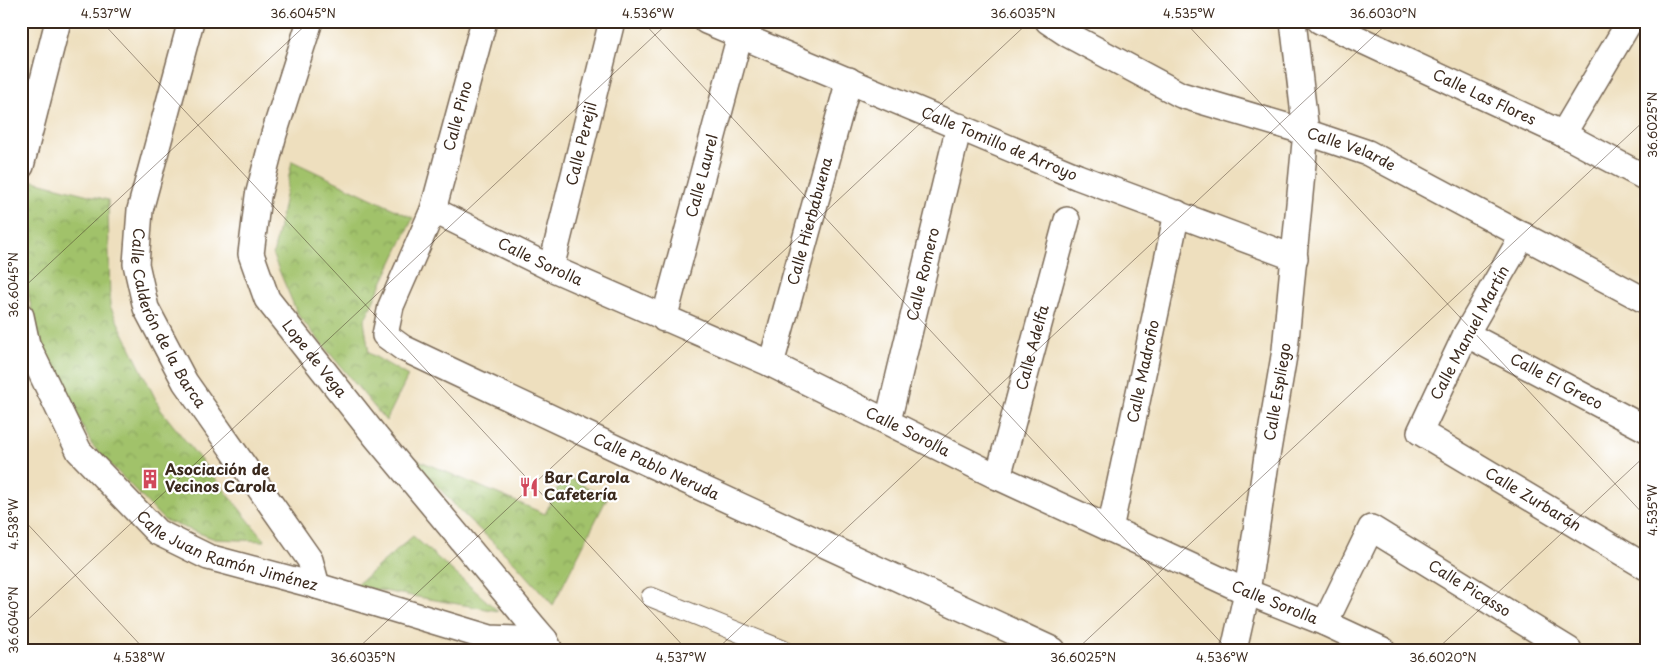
<svg xmlns="http://www.w3.org/2000/svg" width="1667" height="671" font-family="'Playpen Sans',sans-serif">
	<style>
		.park { fill: url(#park-crowns); stroke: #6e7644 }
		.lines { fill: none; stroke-linecap: round; stroke-linejoin: round }
		.pedestrian-casing { stroke: #7a6956; stroke-width: 21 }
		.minor-casing { stroke: #7a6956; stroke-width: 28 }
		.pedestrian { stroke: #fff; stroke-width: 19 }
		.minor { stroke: #fff; stroke-width: 25 }
		.ticks { fill: none; stroke: #3b2a1e; stroke-width: 1; stroke-opacity: 0.45 }
		.labels { text-anchor: middle; stroke-width: 4.5; stroke-linejoin: round; paint-order: stroke }
		.street-label { font-size: 15px; fill: #3b2a1e; stroke: #fff }
		.poi-label { font-size: 15px; font-weight: bold; fill: #3b2a1e; stroke: #fff; text-anchor: start }
		.neatline { fill: none; stroke: #3b2a1e; stroke-width: 2 }
		.ticks-label { font-size: 12px; text-anchor: middle; fill: #3b2a1e }
	</style>
	<defs>
		<pattern id="park-crowns" width="20" height="18" patternUnits="userSpaceOnUse" patternTransform="scale(1.25)"><rect width="20" height="18" fill="#a1c26b"/><path d="M2 6a3 3 0 1 1 6 0M12 15a3 3 0 1 1 6 0" fill="none" stroke="#849e57"/></pattern>
	</defs>
	<rect width="100%" height="100%" fill="#fff"/>
	<filter id="ink" filterUnits="userSpaceOnUse"><feTurbulence type="fractalNoise" baseFrequency=".02" numOctaves="2"/><feDisplacementMap in="SourceGraphic" scale="10" xChannelSelector="R" yChannelSelector="G"/><feConvolveMatrix kernelMatrix="1 2 1 2 8 2 1 2 1" color-interpolation-filters="sRGB"/></filter>
	<filter id="wash" filterUnits="userSpaceOnUse"><feTurbulence type="fractalNoise" baseFrequency=".0096" numOctaves="4" result="noise"/><feDisplacementMap in="SourceGraphic" scale="20" xChannelSelector="R" yChannelSelector="G"/><feGaussianBlur stdDeviation="1.12" result="paint"/><feColorMatrix in="noise" values="0 0 0 0 0 0 0 0 0 0 0 0 0 0 0 0 0 1.4 0 .05"/><feComposite in="paint" operator="in"/></filter>
	<g filter="url(#wash)">
		<rect width="100%" height="100%" fill="#eedfbe"/>
		<path class="park" d="M292 161 413 218 364 321 369 353 408 376 386 421 298 315 273 256Z
			M30 180 108 200 110 306 161 410 265 541 215 539 164 520 92 445 36 334 21 254V218Z
			M411 457 545 514 564 475 607 498 553 605 516 564 461 512Z
			M413 536 498 611 355 586Z"/>
	</g>
	<g filter="url(#ink)">
		<g class="lines">
			<defs>
				<path id="pedestrian" d="M651 597 783 650"/>
				<g id="minor">
					<path id="s1" d="M191 21 140 210 136 264 146 308 185 382 310 560 317 586"/>
					<path id="s2" d="M310 21 274 134 258 196 251 254 267 299 376 437 533 626 545 640 550 650"/>
					<path id="s3" d="M484 21 433 210 391 306 385 335 403 348 643 461 1053 650"/>
					<path id="s4" d="M706 21 1078 177 1295 258"/>
					<path id="s5" d="M1048 21 1069 35 1181 95 1306 132 1368 153 1646 301"/>
					<path id="s6" d="M1320 21 1563 134 1646 178"/>
					<path d="M1563 134 1630 21"/>
					<path d="M21 166 58 21"/>
					<path id="s7" d="M433 210 551 268 771 364 998 477 1247 592 1325 623 1383 650"/>
					<path id="s8" d="M1523 235 1466 334 1420 432 1646 567"/>
					<path id="s9" d="M551 268 612 21"/>
					<path id="s10" d="M21 316 27 344 79 451 157 532 208 557 317 586 490 638 545 640"/>
					<path id="s11" d="M664 319 740 35"/>
					<path id="s12" d="M1466 334 1646 429"/>
					<path id="s13" d="M771 364 849 80"/>
					<path id="s14" d="M888 421 959 126"/>
					<path id="s15" d="M998 477 1067 220"/>
					<path id="s16" d="M1110 529 1177 213"/>
					<path id="s17" d="M1325 623 1371 528 1569 650"/>
					<path id="s18" d="M1234 650 1247 592 1267 456 1285 350 1306 132 1293 21"/>
				</g>
			</defs>
			<use href="#pedestrian" class="pedestrian-casing"/>
			<use href="#minor" class="minor-casing"/>
			<use href="#pedestrian" class="pedestrian"/>
			<use href="#minor" class="minor"/>
		</g>
	</g>
	<path class="ticks" d="M101 21 687 650M642 21 1228 650M1184 21 1646 517M21 290 310 21M21 517 145 650M21 626 670 21M356 650 1030 21M716 650 1390 21M1076 650 1646 119M1436 650 1646 455"/>
	<defs>
		<symbol id="building-bare" viewBox="-9 -9 18 18"><path d="M-4-6H4V6H1V3H-1V6H-4ZM-2.5-4.3h1.7v1.8h-1.7ZM.8-4.3h1.7v1.8H.8ZM-2.5-1h1.7V.8h-1.7ZM.8-1h1.7V.8H.8Z" fill="#d1495b" stroke="#fff" stroke-width="2.5" paint-order="stroke"/></symbol>
		<symbol id="restaurant-bare" viewBox="-9 -9 18 18"><path d="M-5-6h1v4h1v-4h1v4h1v-4h1v5L-1.5 .5V6h-2V.5L-5-1ZM5-6V6H3V1.5H1.5Q1.5-4 5-6Z" fill="#d1495b" stroke="#fff" stroke-width="2.5" paint-order="stroke"/></symbol>
	</defs>
	<g fill-rule="evenodd">
		<use href="#building-bare" x="136" y="465" width="28" height="28"/>
		<use href="#restaurant-bare" x="515" y="473" width="28" height="28"/>
	</g>
	<g class="labels">
		<g class="street-label">
			<text dy="5" stroke="none"><textPath href="#s6" startOffset="181">Calle Las Flores</textPath></text>
			<text transform="translate(458 116) rotate(-75)" y="5">Calle Pino</text>
			<text dy="5" stroke="none"><textPath href="#s4" startOffset="318">Calle Tomillo de Arroyo</textPath></text>
			<text dy="5" stroke="none"><textPath href="#s9" startOffset="128">Calle Perejil</textPath></text>
			<text dy="5" stroke="none"><textPath href="#s5" startOffset="331">Calle Velarde</textPath></text>
			<text dy="5" stroke="none"><textPath href="#s11" startOffset="148">Calle Laurel</textPath></text>
			<text dy="5" stroke="none"><textPath href="#s13" startOffset="148">Calle Hierbabuena</textPath></text>
			<text dy="5" stroke="none"><textPath href="#s7" startOffset="119">Calle Sorolla</textPath></text>
			<text dy="5" stroke="none"><textPath href="#s14" startOffset="151">Calle Romero</textPath></text>
			<text dy="5" stroke="none"><textPath href="#s1" startOffset="311">Calle Calderón de la Barca</textPath></text>
			<text transform="translate(1470 333) rotate(-62)" y="5">Calle Manuel Martín</text>
			<text dy="5" stroke="none"><textPath href="#s15" startOffset="134">Calle Adelfa</textPath></text>
			<text dy="5" stroke="none"><textPath href="#s2" startOffset="365">Lope de Vega</textPath></text>
			<text dy="5" stroke="none"><textPath href="#s16" startOffset="161">Calle Madroño</textPath></text>
			<text dy="5" stroke="none"><textPath href="#s12" startOffset="102">Calle El Greco</textPath></text>
			<text dy="5" stroke="none"><textPath href="#s18" startOffset="262">Calle Espliego</textPath></text>
			<text dy="5" stroke="none"><textPath href="#s7" startOffset="524">Calle Sorolla</textPath></text>
			<text dy="5" stroke="none"><textPath href="#s3" startOffset="632">Calle Pablo Neruda</textPath></text>
			<text dy="5" stroke="none"><textPath href="#s8" startOffset="354">Calle Zurbarán</textPath></text>
			<text dy="5" stroke="none"><textPath href="#s10" startOffset="332">Calle Juan Ramón Jiménez</textPath></text>
			<text dy="5" stroke="none"><textPath href="#s17" startOffset="221">Calle Picasso</textPath></text>
			<text dy="5" stroke="none"><textPath href="#s7" startOffset="929">Calle Sorolla</textPath></text>
		</g>
		<g class="poi-label">
			<text x="165" y="475">Asociación de<tspan x="165" dy="17">Vecinos Carola</tspan></text>
			<text x="544" y="483">Bar Carola<tspan x="544" dy="17">Cafetería</tspan></text>
		</g>
	</g>
	<rect width="1667" height="671" fill="none" stroke="#fff" stroke-width="55"/>
	<rect x="28" y="28" width="1612" height="616" class="neatline"/>
	<g class="ticks-label">
		<text x="106" y="18">4.537°W</text>
		<text x="303" y="18">36.6045°N</text>
		<text x="648" y="18">4.536°W</text>
		<text x="1023" y="18">36.6035°N</text>
		<text x="1189" y="18">4.535°W</text>
		<text x="1383" y="18">36.6030°N</text>
		<text transform="translate(1653 125) rotate(-90)" y="4">36.6025°N</text>
		<text transform="translate(14 285) rotate(-90)" y="4">36.6045°N</text>
		<text transform="translate(1653 510) rotate(-90)" y="4">4.535°W</text>
		<text transform="translate(14 524) rotate(-90)" y="4">4.538°W</text>
		<text transform="translate(14 620) rotate(-90)" y="4">36.6040°N</text>
		<text x="139" y="662">4.538°W</text>
		<text x="363" y="662">36.6035°N</text>
		<text x="681" y="662">4.537°W</text>
		<text x="1083" y="662">36.6025°N</text>
		<text x="1222" y="662">4.536°W</text>
		<text x="1443" y="662">36.6020°N</text>
	</g>
</svg>
